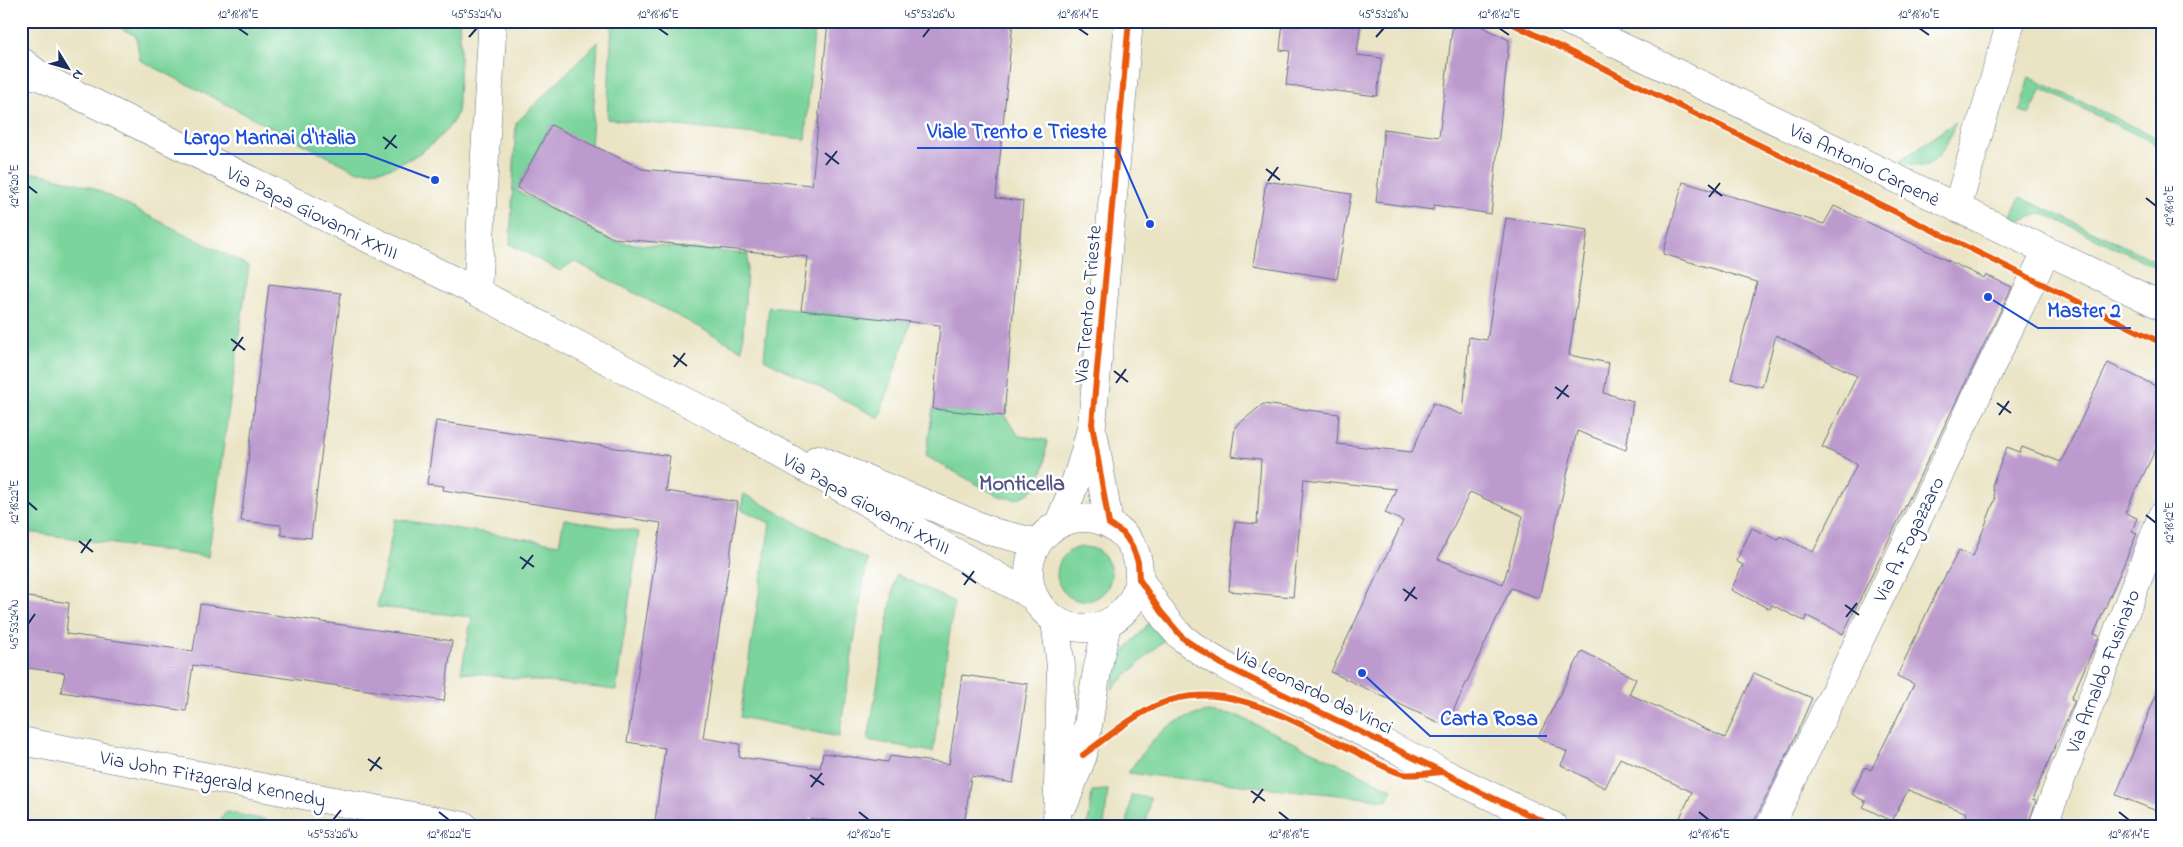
<svg xmlns="http://www.w3.org/2000/svg" width="2183" height="847" font-family="'Indie Flower',sans-serif">
	<style>
		.green { fill: #7ad49b; stroke: #4a827c }
		.building { fill: #bc9ace; fill-rule: evenodd }
		.lines { fill: none; stroke-linecap: round; stroke-linejoin: round }
		.street-casing { stroke: #636e82; stroke-width: 29 }
		.secondary-casing { stroke: #636e82; stroke-width: 29 }
		.street { stroke: #fff; stroke-width: 28 }
		.secondary { stroke: #fff; stroke-width: 28 }
		.cycleway-casing { stroke: #fff; stroke-width: 9 }
		.cycleway { stroke: #e8590c; stroke-width: 6 }
		.ticks { fill: none; stroke: #1b2f5e; stroke-width: 2 }
		.labels { text-anchor: middle; stroke-width: 5; stroke-linejoin: round; paint-order: stroke }
		.street-label { font-size: 20px; fill: #1b2f5e; stroke: #fff }
		.quarter-label { font-size: 22px; font-weight: bold; fill: #535485; stroke: #fff }
		.leader { fill: none; stroke: #1d4ed8; stroke-width: 2 }
		.callout-dot { fill: #1d4ed8; stroke: #fff; stroke-width: 2 }
		.callout-label { font-size: 21px; text-anchor: middle; font-weight: bold; fill: #1d4ed8; stroke: #fff; stroke-width: 5; stroke-linejoin: round; paint-order: stroke }
		.neatline { fill: none; stroke: #1b2f5e; stroke-width: 2 }
		.ticks-label { font-size: 12px; text-anchor: middle; fill: #1b2f5e }
	</style>
	<rect width="100%" height="100%" fill="#fff"/>
	<filter id="ink" filterUnits="userSpaceOnUse"><feTurbulence type="fractalNoise" baseFrequency=".02" numOctaves="2"/><feDisplacementMap in="SourceGraphic" scale="10" xChannelSelector="R" yChannelSelector="G"/><feConvolveMatrix kernelMatrix="1 2 1 2 8 2 1 2 1" color-interpolation-filters="sRGB"/></filter>
	<filter id="wash" filterUnits="userSpaceOnUse"><feTurbulence type="fractalNoise" baseFrequency=".0096" numOctaves="4" result="noise"/><feDisplacementMap in="SourceGraphic" scale="20" xChannelSelector="R" yChannelSelector="G"/><feGaussianBlur stdDeviation="1.12" result="paint"/><feColorMatrix in="noise" values="0 0 0 0 0 0 0 0 0 0 0 0 0 0 0 0 0 1.4 0 .05"/><feComposite in="paint" operator="in"/></filter>
	<g filter="url(#wash)">
		<rect width="100%" height="100%" fill="#eae4c4"/>
		<path class="green" d="M107 21H459C461 46 460 69 458 94 458 99 458 107 457 113 449 136 413 160 390 168 379 171 368 171 356 171L140 60 136 36Z
			M612 21H815L805 139 607 119Z
			M598 42 591 147 551 125 516 190 614 242 748 254 742 350 574 261 560 271 510 244 516 123Z
			M2029 77 2162 140V147L2042 89 2029 115 2020 110Z
			M1955 122C1950 138 1941 162 1923 166 1915 167 1907 163 1900 161Z
			M21 171 46 175 91 187 249 266 208 557 21 531Z
			M2020 197 2162 264V270L2043 213 2016 222 2009 219Z
			M769 307 911 322 879 418 764 359Z
			M933 409 1004 415 1019 436 1047 440 1044 467 1036 487 1026 495 1015 499 1000 497 926 456Z
			M744 494 867 560 839 737 740 717 770 523 741 509Z
			M395 519 559 544 564 519 639 532 616 690 461 672 472 617 377 607Z
			M1057 574a27 27 0 1 1 54 0a27 27 0 1 1-54 0Z
			M896 574 954 602 933 752 868 740Z
			M1152 620 1164 640 1112 689 1116 665 1130 644Z
			M1208 712 1238 716 1392 789 1387 800 1128 773C1152 739 1165 720 1208 712Z
			M1108 790 1104 826H1088L1092 791Z
			M1131 795 1150 798 1146 826H1127Z
			M227 812 294 826H224L221 817Z"/>
		<g id="blocks">
			<path class="building" d="M828 21H1013L996 198 1023 201 1004 416 933 409 940 325 801 310 808 257 613 238 517 188 551 125 642 169 812 185Z
				M1283 21H1361L1357 55 1382 58 1377 96 1286 85 1290 51 1280 50Z
				M1453 21H1471L1509 40 1491 214 1434 205 1433 210 1376 202 1384 129 1439 137Z
				M1266 181 1351 194 1337 279 1253 265Z
				M1683 182 1824 224 1834 206 1984 278 1986 275 2012 287 1843 634 1807 616 1804 621 1772 605 1770 609 1731 590 1743 565 1736 561 1752 528 1778 540 1780 536 1813 552 1857 464 1822 447 1857 376 1776 335 1762 387 1731 379 1757 282 1663 254Z
				M1506 218 1588 230 1569 355 1609 363 1604 393 1633 401 1626 450 1577 431 1539 598 1511 588 1446 726 1331 672 1403 521 1385 513 1396 489 1304 479 1293 597 1229 591 1235 522 1257 524 1261 459 1231 456 1235 427 1263 404 1339 414 1337 444 1412 452 1433 403 1463 415 1469 337 1487 340ZM1470 492 1523 516 1503 584 1438 559Z
				M269 284 341 293 311 538 281 535V525L241 521Z
				M2108 363 2162 389V436L2125 513 2137 518 2132 531 2137 533 2094 634 2099 636 2071 699 2075 700 2032 800 2036 801 2028 826H1962L1967 813 1908 790 1892 821 1863 807 1866 802 1852 794 1865 767 1871 770 1914 684 1897 676 1936 593 1959 550 1973 557 1995 499 1992 485 2007 447 2020 452 2022 447 2061 462Z
				M436 421 670 456 665 491 738 502 703 738 740 744 739 757 820 768 823 753 888 762 890 756 949 764 962 675 1028 684 1013 783 971 776 964 826H863L810 818 809 826H689L655 821 665 748 627 742 661 523 443 490 444 486 427 484Z
				M21 596 69 603 66 634 193 651 200 604 452 641 444 701 193 665 186 711 61 692 65 673 21 667Z
				M1582 651 1636 679 1629 694 1725 738 1754 673 1812 698 1791 746 1752 826H1676L1692 792 1620 758 1605 788 1561 765 1567 752 1538 737Z
				M2160 685H2162V813L2116 795Z"/>
		</g>
	</g>
	<g filter="url(#ink)">
		<use href="#blocks" fill-opacity="0" stroke="#636e82" stroke-width="1"/>
		<g class="lines">
			<defs>
				<path id="street" d="M1957 208 2011 21
					M477 292 492 34 491 21
					M21 741 464 826
					M1770 826 2046 252
					M2043 826 2162 516"/>
				<path id="secondary" d="M1568 21 2162 306
					M21 61 43 78 21 71
					M43 78 477 292 725 422 1034 597
					M1094 436 1109 524
					M818 459 993 532 1038 543
					M1029 573a55 55 0 1 1 110 0a55 55 0 1 1-110 0Z
					M1058 525C1073 492 1084 460 1092 424L1129 21
					M1139 579C1152 598 1166 624 1184 639 1222 670 1275 689 1318 710 1396 749 1474 789 1553 826
					M1055 621 1061 666 1057 826
					M1065 802 1083 755 1097 671 1107 624"/>
			</defs>
			<use href="#street" class="street-casing"/>
			<use href="#secondary" class="secondary-casing"/>
			<use href="#street" class="street"/>
			<use href="#secondary" class="secondary"/>
			<defs>
				<path id="cycleway" d="M1129 21 1092 424 1109 524 1123 533 1132 546 1138 562 1139 579 1161 612 1184 639 1223 665 1443 772 1480 792 1553 826
					M1507 21 2162 343
					M1083 755C1106 738 1129 719 1155 706 1222 675 1289 720 1348 748 1361 754 1391 772 1403 774 1414 776 1429 773 1441 772"/>
			</defs>
			<use href="#cycleway" class="cycleway-casing"/>
			<use href="#cycleway" class="cycleway"/>
		</g>
	</g>
	<path class="ticks" d="M238 28 248 35M658 28 668 35M1078 28 1088 35M1499 28 1509 35M1919 28 1929 35M469 37 477 28M923 37 930 28M1376 37 1384 28M383 137 397 148M385 149 396 135M825 153 839 164M826 165 837 151M1266 169 1280 180M1268 181 1278 167M1708 185 1722 196M28 186 37 193M1709 197 1720 183M2146 198 2156 206M231 339 245 350M233 351 243 337M673 355 687 366M674 367 685 353M1114 371 1128 382M1116 383 1126 369M1555 387 1569 397M1557 399 1568 385M1997 403 2011 413M1999 415 2009 401M28 502 37 510M2146 515 2156 523M79 541 93 552M81 553 91 539M520 557 534 567M522 569 533 555M962 573 976 583M964 585 974 571M1403 589 1417 599M1405 601 1415 587M1845 605 1859 615M1846 617 1857 603M28 624 35 614M368 759 382 769M370 771 380 757M810 775 824 785M811 787 822 773M1251 791 1265 801M1253 803 1263 789M439 812 449 820M859 812 869 820M1279 812 1289 820M1699 812 1709 820M2119 812 2129 820M333 820 341 810"/>
	<g class="labels">
		<g class="street-label">
			<text transform="translate(1865 164) rotate(26)" y="7">Via Antonio Carpenè</text>
			<text transform="translate(313 212) rotate(26)" y="7">Via Papa Giovanni XXIII</text>
			<text transform="translate(1087 304) rotate(-85)" y="7">Via Trento e Trieste</text>
			<text transform="translate(867 503) rotate(29)" y="7">Via Papa Giovanni XXIII</text>
			<text transform="translate(1908 539) rotate(-64)" y="7">Via A. Fogazzaro</text>
			<text transform="translate(2102 671) rotate(-69)" y="7">Via Arnaldo Fusinato</text>
			<text transform="translate(1314 690) rotate(26)" y="7">Via Leonardo da Vinci</text>
			<text transform="translate(213 778) rotate(11)" y="7">Via John Fitzgerald Kennedy</text>
		</g>
		<g class="quarter-label">
			<text x="1022" y="490">Monticella</text>
		</g>
	</g>
	<path class="leader" d="M1150 224L1117 148H917M435 180L366 154H174M1988 297L2038 328H2131M1362 673L1430 736H1547"/>
	<g class="callout-dot">
		<circle cx="1150" cy="224" r="5"/>
		<circle cx="435" cy="180" r="5"/>
		<circle cx="1988" cy="297" r="5"/>
		<circle cx="1362" cy="673" r="5"/>
	</g>
	<g class="callout-label">
		<text x="1017" y="138">Viale Trento e Trieste</text>
		<text x="270" y="144">Largo Marinai d'Italia</text>
		<text x="2084" y="317">Master 2</text>
		<text x="1489" y="725">Carta Rosa</text>
	</g>
	<rect width="2183" height="847" fill="none" stroke="#fff" stroke-width="55"/>
	<g transform="translate(68 68) rotate(127)" stroke="#ffffff" stroke-width="4" paint-order="stroke">
	<path d="M0-4L9 19L0 12L-9 19Z" fill="#1b2f5e"/>
	<text y="-8" font-size="14" font-weight="bold" text-anchor="middle" fill="#1b2f5e">N</text>
	</g>
	<rect x="28" y="28" width="2128" height="792" class="neatline"/>
	<g class="ticks-label">
		<text x="238" y="18">12°18'18"E</text>
		<text x="477" y="18">45°53'24"N</text>
		<text x="658" y="18">12°18'16"E</text>
		<text x="930" y="18">45°53'26"N</text>
		<text x="1078" y="18">12°18'14"E</text>
		<text x="1384" y="18">45°53'28"N</text>
		<text x="1499" y="18">12°18'12"E</text>
		<text x="1919" y="18">12°18'10"E</text>
		<text transform="translate(14 186) rotate(-90)" y="4">12°18'20"E</text>
		<text transform="translate(2169 206) rotate(-90)" y="4">12°18'10"E</text>
		<text transform="translate(14 502) rotate(-90)" y="4">12°18'22"E</text>
		<text transform="translate(2169 523) rotate(-90)" y="4">12°18'12"E</text>
		<text transform="translate(14 624) rotate(-90)" y="4">45°53'24"N</text>
		<text x="333" y="838">45°53'26"N</text>
		<text x="449" y="838">12°18'22"E</text>
		<text x="869" y="838">12°18'20"E</text>
		<text x="1289" y="838">12°18'18"E</text>
		<text x="1709" y="838">12°18'16"E</text>
		<text x="2129" y="838">12°18'14"E</text>
	</g>
</svg>
